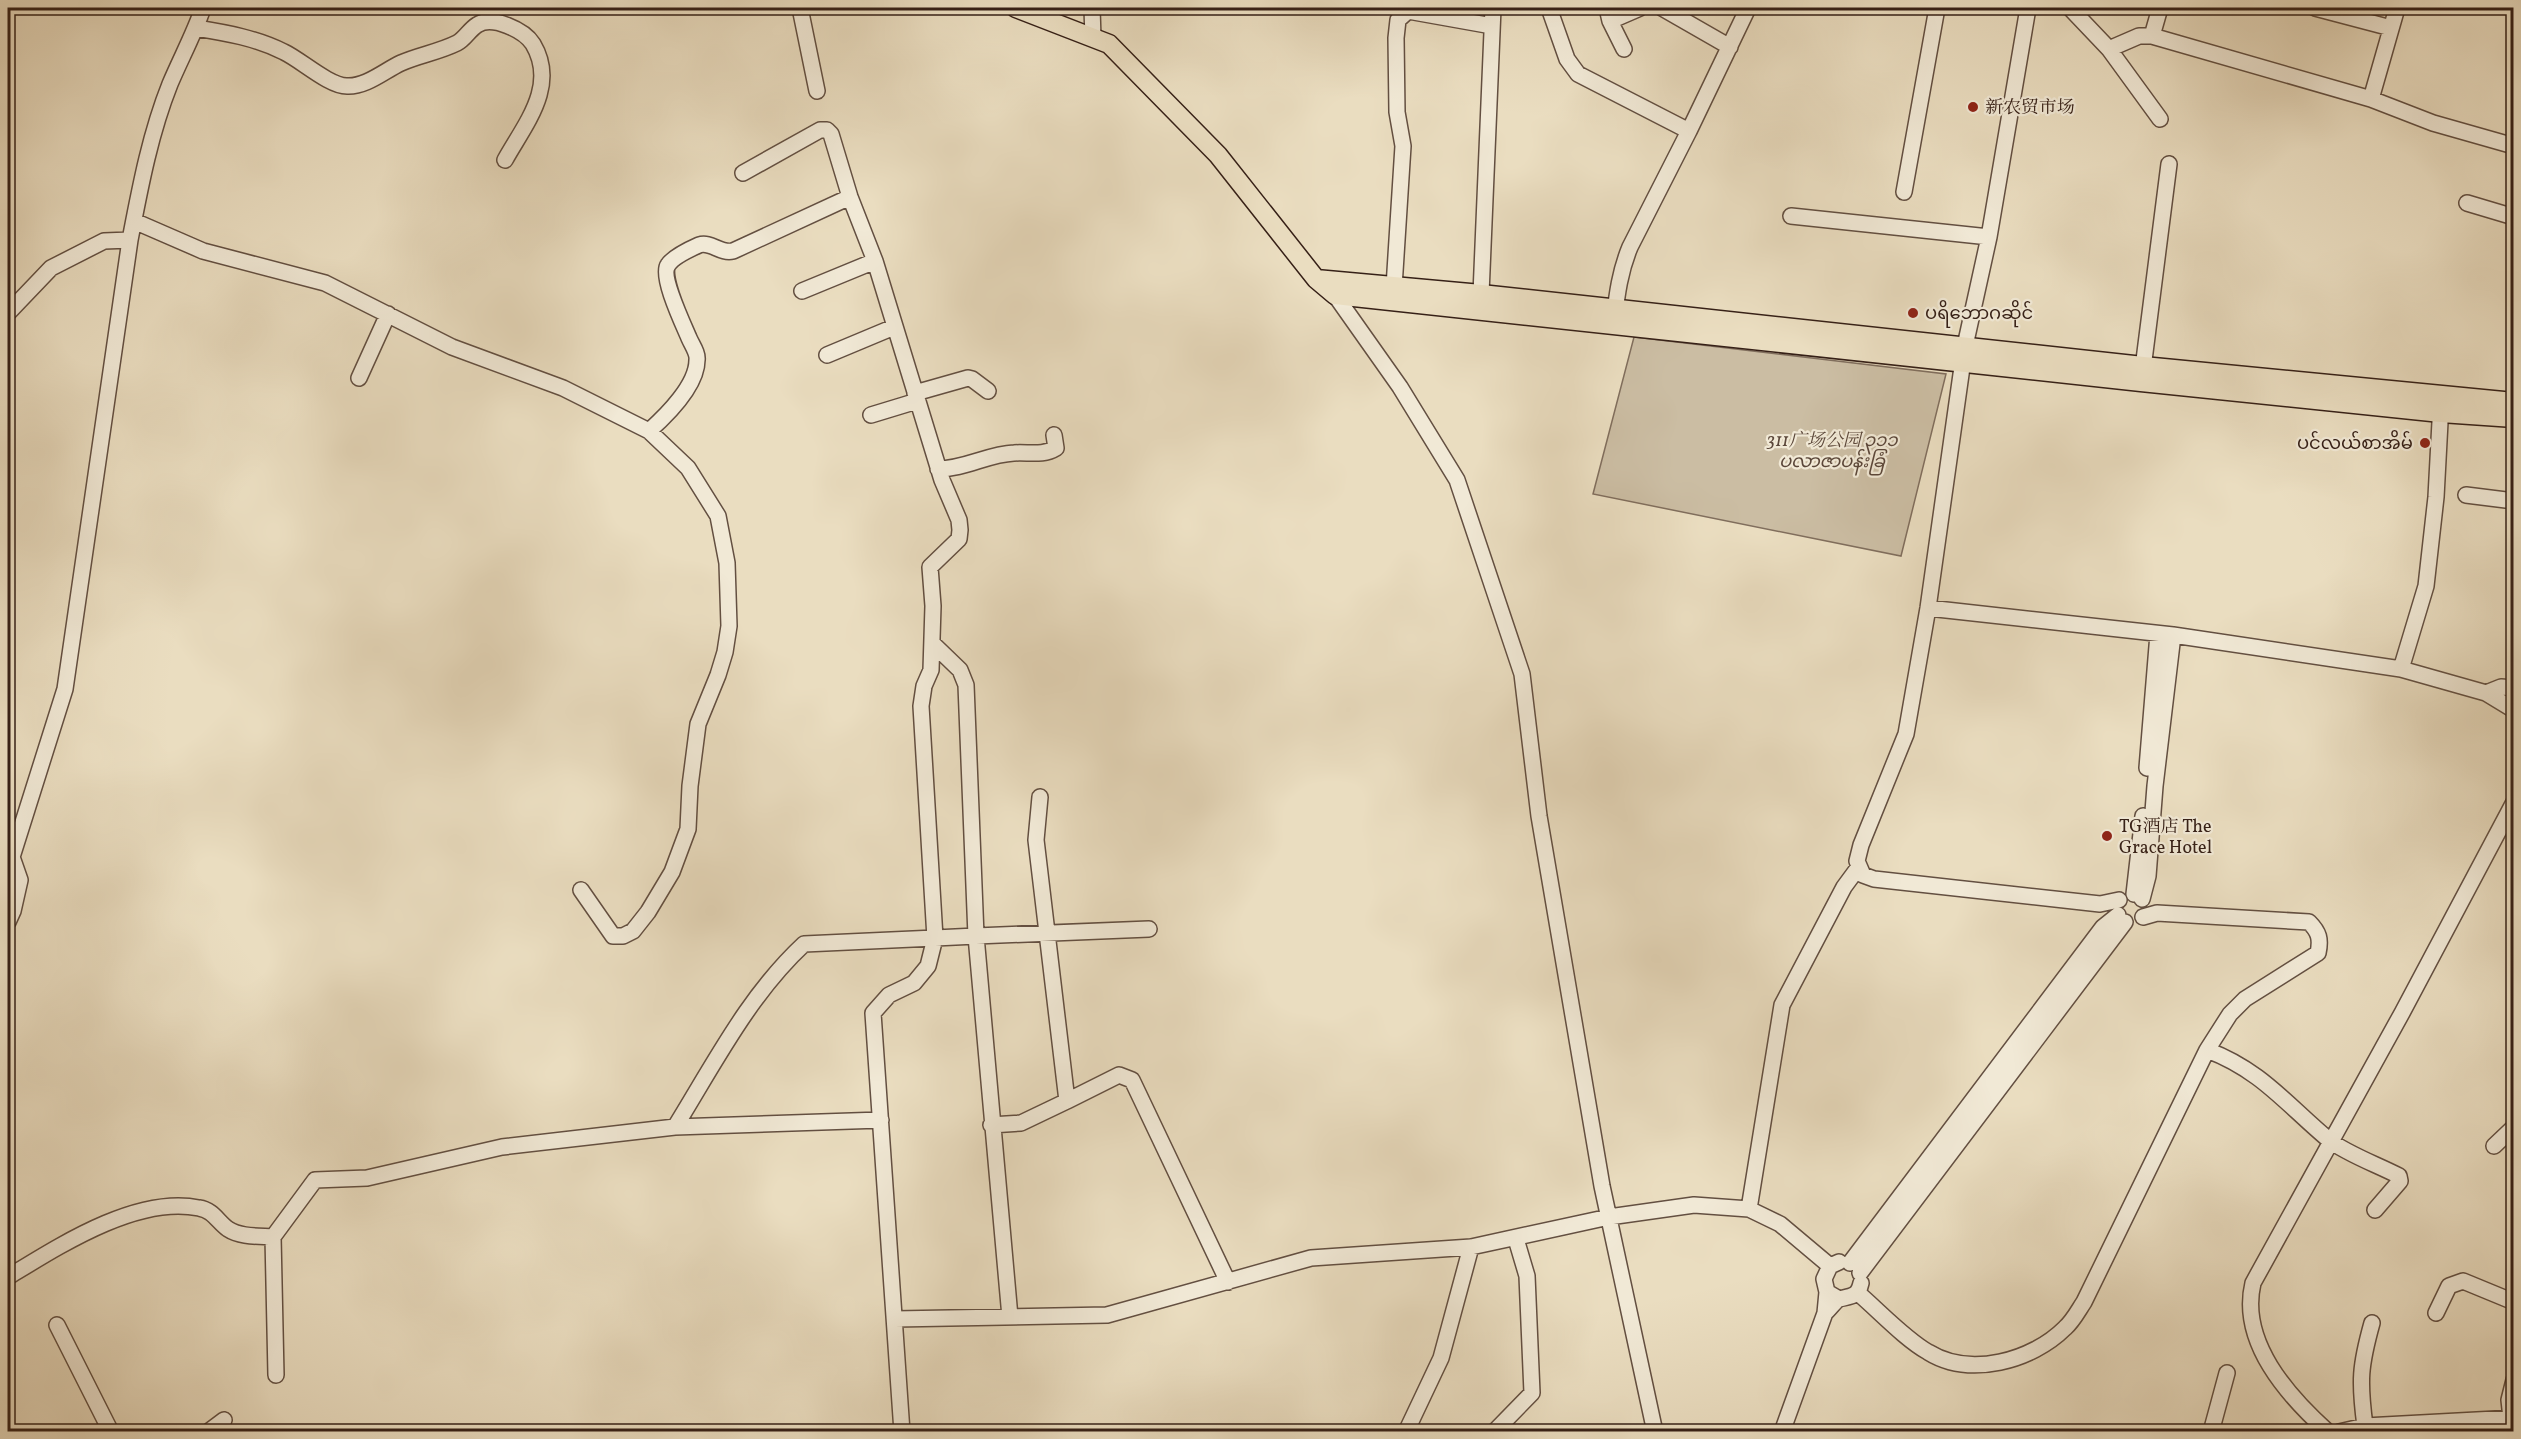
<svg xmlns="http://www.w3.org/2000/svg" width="2521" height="1439" font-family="Vollkorn,'Noto Serif SC','Noto Sans Myanmar',serif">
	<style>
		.green { fill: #cbbda3; stroke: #806e5d; stroke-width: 1.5 }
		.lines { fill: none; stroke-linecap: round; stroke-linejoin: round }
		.minor-casing { stroke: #634f41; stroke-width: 18 }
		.major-casing { stroke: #362017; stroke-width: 21 }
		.minor { stroke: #f1e9d6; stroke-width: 15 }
		.major { stroke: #eaddc0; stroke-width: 18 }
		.poi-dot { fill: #8f2418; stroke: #f1e9d6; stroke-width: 2 }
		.labels { text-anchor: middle; stroke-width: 4.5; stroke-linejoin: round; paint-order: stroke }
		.poi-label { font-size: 18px; fill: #362017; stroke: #f1e9d6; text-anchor: start }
		.park-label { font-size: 18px; font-style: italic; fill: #5b473a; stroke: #f1e9d6 }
	</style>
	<rect width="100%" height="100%" fill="#eaddc0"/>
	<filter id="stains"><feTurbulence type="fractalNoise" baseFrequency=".00333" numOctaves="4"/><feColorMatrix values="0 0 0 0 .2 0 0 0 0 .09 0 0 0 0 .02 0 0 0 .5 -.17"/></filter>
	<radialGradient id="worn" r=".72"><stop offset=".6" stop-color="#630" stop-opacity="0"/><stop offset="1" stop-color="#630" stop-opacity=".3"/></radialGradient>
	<path class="green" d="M1634 337 1946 374 1901 556 1593 494Z"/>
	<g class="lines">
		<defs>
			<path id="minor" d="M800 8 817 91
				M1092 8 1093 38
				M1549 8 1567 59 1578 74 1689 131
				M1607 8 1610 21 1624 49
				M1662 8 1730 47
				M2028 8 1989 237 1965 346 1928 608 1906 734 1861 845 1857 861 1863 875 1874 879 2100 904 2119 900
				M2070 8 2109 49 2160 119
				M2315 8 2391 28
				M1610 21 1640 8
				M196 28C227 33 256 38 284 52 301 60 329 86 347 86 366 87 384 71 401 63 419 55 439 52 457 43 465 39 469 30 477 25 492 15 524 30 533 44 558 86 525 124 505 160
				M2152 36 2160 8
				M2109 49 2139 36H2152L2371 99 2433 123 2514 146
				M2371 99 2397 8
				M743 173 820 130H827L831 134 850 197 875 261 942 480 959 520 960 530 959 539 930 567 933 606 931 670 924 686 921 706 935 938 976 936 1010 1317
				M1904 192 1937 8
				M2467 203 2514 217
				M1791 216 1989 237
				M134 221 203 251 325 283 452 347 563 388 649 431 688 468 718 516 727 563 729 626 725 652 718 675 698 724 690 786 688 829 672 872 648 912 633 931 623 936H613L581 890
				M1394 287 1403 146 1397 112 1396 38 1398 20 1408 11 1492 26
				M802 291 875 261
				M1481 294 1493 8
				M1335 295 1400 387 1457 480 1522 674 1539 816 1602 1186 1655 1432
				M8 313 51 268 104 241 130 240
				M1614 320C1617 294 1620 271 1630 247L1689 131 1748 8
				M827 355 894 327
				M2142 376 2169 164
				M359 378 388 314
				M915 393 968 378 972 379 988 391
				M871 415 917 401
				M649 431C667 415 697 385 697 360 698 353 692 345 689 338 684 326 660 276 668 265 673 257 690 249 699 245 711 241 720 254 733 251L850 197
				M938 469C965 469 988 454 1014 453 1029 452 1043 456 1056 448L1054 435
				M2466 495 2514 501
				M1928 608 2173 635 2401 669 2486 693 2514 710
				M932 643 960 670 966 685 976 936 1149 929
				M2401 669 2426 586 2436 497 2441 403
				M2486 693 2501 687 2514 688
				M2147 768 2158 634
				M2134 894 2143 816
				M2142 899 2148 876 2155 786 2173 635
				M2143 917 2157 913 2309 922C2319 932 2321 939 2318 953L2245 999 2230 1014 2207 1050
				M8 922 13 911 20 880 12 857 65 689 130 240C140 188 150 134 170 84 181 58 194 34 203 8
				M1067 1101 1119 1075 1132 1080 1228 1282
				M991 1125 1021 1123 1067 1101 1036 840 1040 797
				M675 1127C714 1064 749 995 804 944L935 938 928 966 914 983 889 995 873 1013 902 1432
				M2494 1146 2514 1127
				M1749 1209 1782 1005 1844 887 1858 868
				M1839 1262 1830 1266 1824 1279 1827 1292 1839 1299
				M1850 1263 2103 927 2118 915
				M1860 1273 2125 922
				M8 1277C59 1246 137 1195 199 1208 213 1210 218 1222 228 1229 240 1237 259 1236 273 1237
				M1858 1293C1879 1311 1905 1339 1928 1352 1970 1378 2032 1361 2065 1328 2073 1321 2078 1311 2084 1302L2207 1050C2261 1070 2287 1105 2329 1140 2347 1154 2378 1165 2399 1176L2400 1181 2375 1210
				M1825 1313C1829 1310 1835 1301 1839 1299 1851 1296 1858 1297 1861 1283
				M2436 1313 2449 1286 2463 1281 2514 1302
				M895 1319 1107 1315 1311 1258 1471 1247 1609 1217 1694 1205 1749 1209 1780 1224 1830 1266
				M57 1325 111 1432
				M276 1375 273 1237 315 1180 367 1178 502 1147 675 1127 881 1120
				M2511 1418 2509 1400 2514 1380
				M2365 1426C2359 1381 2360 1366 2372 1323
				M208 1432 224 1420
				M1406 1432 1441 1358 1471 1247
				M1494 1432 1532 1393 1527 1276 1516 1239
				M1782 1432 1825 1313 1827 1292
				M2211 1432 2227 1373
				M2328 1432C2288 1396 2239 1342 2253 1283L2402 1013 2514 802
				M2339 1432 2365 1426 2514 1418"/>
			<path id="major" d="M1016 8 1109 44 1218 155 1316 279 1335 295 2141 382 2441 413 2514 418
				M1316 279 1481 294 2143 366 2514 402"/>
		</defs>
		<use href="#minor" class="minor-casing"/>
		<use href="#major" class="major-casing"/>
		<use href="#minor" class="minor"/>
		<use href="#major" class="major"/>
	</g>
	<g class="poi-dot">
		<circle cx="1973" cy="107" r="6"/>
		<circle cx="1913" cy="313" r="6"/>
		<circle cx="2425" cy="443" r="6"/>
		<circle cx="2107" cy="836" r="6"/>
	</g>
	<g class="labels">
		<g class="poi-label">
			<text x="1985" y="113">新农贸市场</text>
			<text x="1925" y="319">ပရိဘောဂဆိုင်</text>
			<text x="2413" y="449" text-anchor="end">ပင်လယ်စာအိမ်</text>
			<text x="2119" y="832">TG酒店 The<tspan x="2119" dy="21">Grace Hotel</tspan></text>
		</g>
		<g class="park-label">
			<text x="1832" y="446">311广场公园 ၃၁၁<tspan x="1832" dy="21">ပလာဇာပန်းခြံ</tspan></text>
		</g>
	</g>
	<rect width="2521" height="1439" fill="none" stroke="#eaddc0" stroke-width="30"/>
	<rect x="9" y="9" width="2503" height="1421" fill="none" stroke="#362017" stroke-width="3"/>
	<rect x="15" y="15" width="2491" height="1409" fill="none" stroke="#362017" stroke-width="1.5"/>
	<rect width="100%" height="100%" filter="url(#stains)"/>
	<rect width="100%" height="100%" fill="url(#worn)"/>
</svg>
